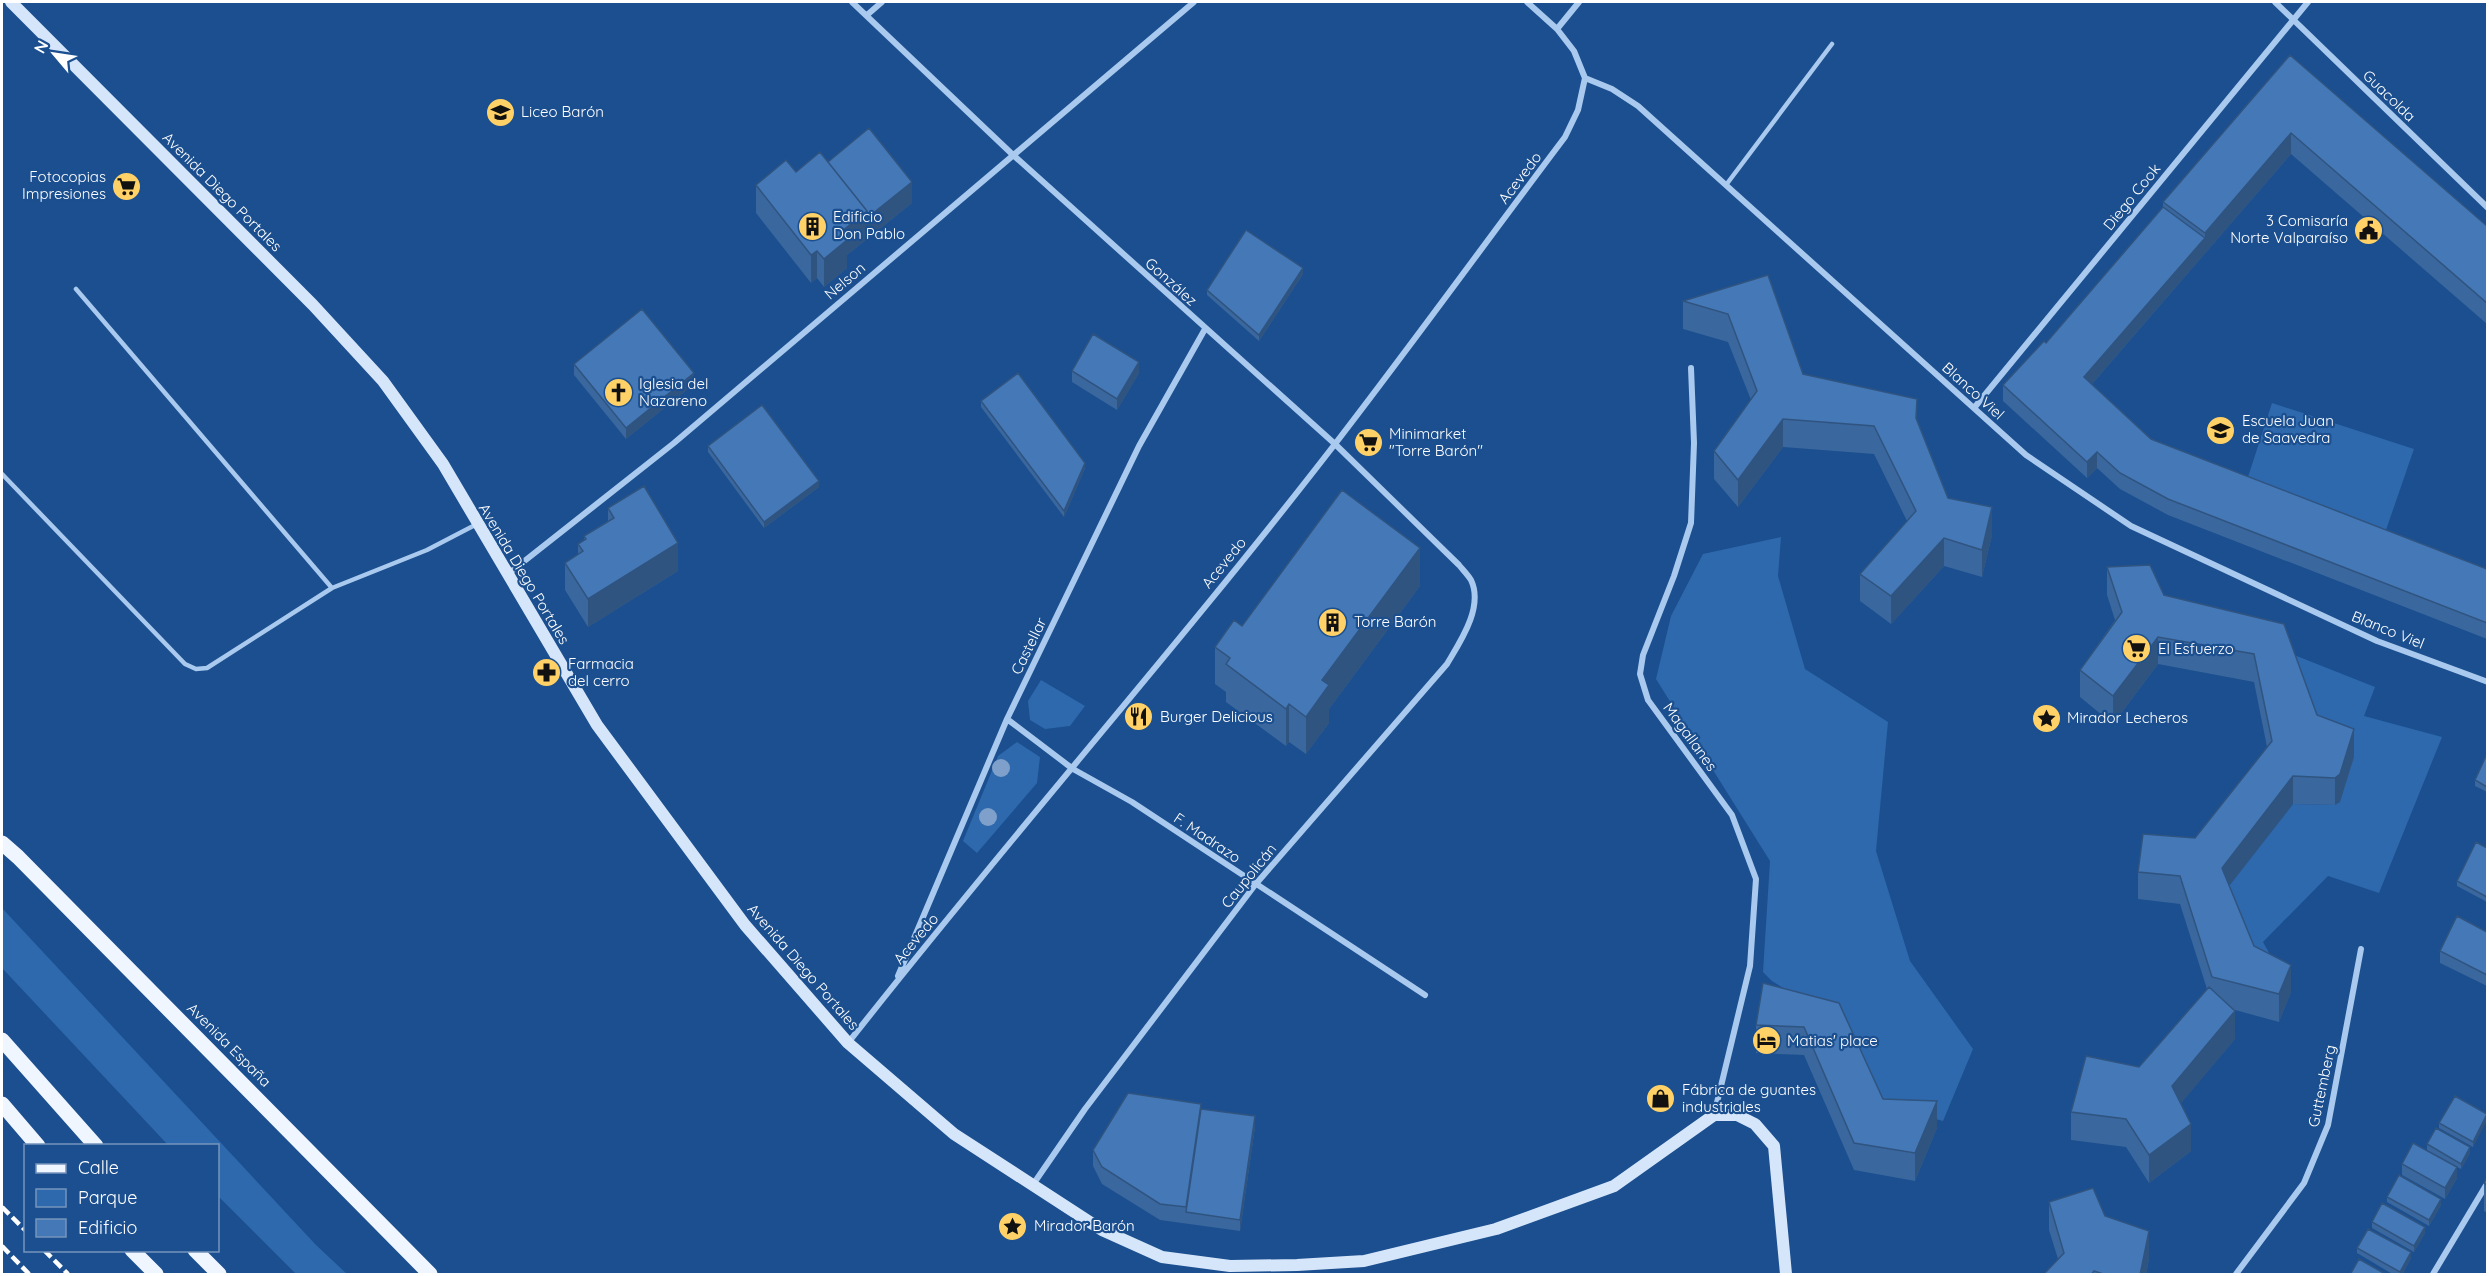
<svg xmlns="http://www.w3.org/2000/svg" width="2489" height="1276" font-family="Quicksand,sans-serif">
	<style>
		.green { fill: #2e69ad }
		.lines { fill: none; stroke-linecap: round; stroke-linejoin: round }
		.lane { stroke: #a9c9ee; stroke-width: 4.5 }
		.street { stroke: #a9c9ee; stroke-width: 6 }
		.secondary { stroke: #d6e6fa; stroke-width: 12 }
		.primary { stroke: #f0f6ff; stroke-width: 15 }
		.rail { stroke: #fff; stroke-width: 4.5; stroke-dasharray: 10 4.5; stroke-linecap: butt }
		.tree { fill: #7ea0ca }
		.wall { fill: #3a679d }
		.shaded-wall { fill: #305480 }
		.building { fill: #4478b7; stroke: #305480; stroke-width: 1.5 }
		.labels { text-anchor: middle; stroke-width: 4.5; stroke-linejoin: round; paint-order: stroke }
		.street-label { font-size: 15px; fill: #fff; stroke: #1b4f8f }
		.poi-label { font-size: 15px; fill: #fff; stroke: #1b4f8f; text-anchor: start }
	</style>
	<rect width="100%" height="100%" fill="#1b4f8f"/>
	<path class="green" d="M2272 403 2414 449 2386 530 2246 483Z
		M1781 537 1778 576 1805 669 1888 722 1876 851 1910 961 1973 1049 1943 1121 1877 1103 1842 1024 1772 981 1763 972 1770 861 1656 679 1671 616 1703 554Z
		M2284 651 2375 687 2364 716 2442 737 2379 893 2328 876 2263 942 2291 992 2254 973 2222 895 2293 804 2335 805 2317 743Z
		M1041 680 1085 706 1070 726 1045 729 1030 720 1028 701Z
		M1017 742 1040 757 1037 783 977 853 963 841 998 756Z
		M2 908 316 1245 347 1274H296L218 1196V1146L168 1145 2 968Z"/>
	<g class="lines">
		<path class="lane" d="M1726 185 1832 44
			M76 289 332 588
			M2 474 185 664 196 669 207 668 332 588 427 550 477 524"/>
		<path class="street" d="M852 2 1012 154 1335 444 1459 565C1463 570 1468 575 1471 580 1484 607 1460 642 1447 664L1255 885 1085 1109 1032 1186
			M1527 2 1557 29 1574 51 1585 78 1612 89 1638 106 2026 455 2131 526 2377 641 2488 682
			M2275 2 2488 208
			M867 15 882 2
			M1557 29 1579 2
			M1691 368 1694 443 1691 523 1674 576 1643 655 1640 674 1648 700 1732 815 1756 879 1750 966 1714 1115
			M1974 408 2308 2
			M508 574 674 443 1194 2
			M1007 719 1073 769 1132 802 1425 995
			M898 976 1007 719 1139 446 1205 329
			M848 1043C1007 840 1178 647 1335 444 1413 343 1488 239 1565 137L1578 110 1585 78
			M2236 1274 2304 1183 2328 1125 2361 949
			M2433 1274 2488 1182"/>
		<path class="secondary" d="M11 2 313 305 383 381 443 464 597 725 745 925 848 1043 954 1134 1102 1230 1162 1257 1230 1266 1297 1265 1364 1261 1496 1229 1614 1186 1714 1115H1737L1755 1124 1774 1146 1786 1274"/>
		<path class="primary" d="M2 843 18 857 430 1274
			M2 1040 96 1146
			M2 1104 38 1146
			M132 1250 156 1274
			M195 1250 219 1274"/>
		<path class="rail" d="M2 1207 26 1231
			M2 1246 29 1274
			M44 1250 68 1274"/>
	</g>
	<g class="tree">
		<circle cx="1001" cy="768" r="9"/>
		<circle cx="988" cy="817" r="9"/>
	</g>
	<path class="wall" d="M2290 55 2487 226V324L2291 154 2092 384 2151 439 2487 569V639L2168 515 2120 489 2097 468 2087 478 2003 401V385L2046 343 2163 207V202Z
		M828 162 912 203 847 255V268L824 287 817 278 811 283 756 213V185Z
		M1303 274 1259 341 1207 295V290Z
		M1768 275 1803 374 1917 421 1948 498 1992 535 1982 577 1944 566 1891 624 1860 601V574L1907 521 1874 454 1783 447 1738 507 1714 479V451L1751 400 1728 342 1683 329V301Z
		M574 364 694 384 626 439 574 375Z
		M1072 371 1139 373 1117 410 1072 382Z
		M981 401 1085 468 1064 517 981 407Z
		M708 446 819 487 764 528 708 452Z
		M608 508 678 571 588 627 565 590V563L578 554V544L584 540V536L608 521Z
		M2107 567 2164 595 2284 624 2317 715 2354 757 2340 802 2335 805 2293 804 2229 886 2254 946 2291 992 2279 1022 2235 1010V1039L2180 1104 2191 1151 2149 1183 2126 1147 2071 1140V1112L2139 1067 2207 989 2180 904 2138 899V872L2195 838 2267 747 2254 682 2158 664 2113 724 2080 697V670L2115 620 2107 595Z
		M1420 586 1329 709V723L1306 754 1289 742 1286 746 1226 702V692L1215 684V647L1242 626Z
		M2487 754V792L2475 786V780Z
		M2487 848V902L2457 886V881Z
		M2487 932V986L2440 963V951Z
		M1763 983 1883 1099 1937 1128 1915 1181 1854 1170 1804 1055 1756 1053V1025Z
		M1201 1109 1255 1127 1240 1231 1160 1220 1102 1184 1093 1166V1150Z
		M2487 1114 2473 1147 2439 1128V1123Z
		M2427 1144 2470 1153 2461 1169 2457 1167V1178L2445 1199 2402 1175V1164L2427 1150Z
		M2487 1177V1213L2484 1211V1183Z
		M2387 1197 2441 1205 2429 1226 2387 1202Z
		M2049 1202 2105 1216 2149 1258 2146 1275H2043L2058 1259 2049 1230Z
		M2372 1222 2425 1233 2414 1252 2372 1228Z
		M2357 1248 2411 1258 2402 1275H2394L2357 1253Z"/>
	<path class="shaded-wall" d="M2291 133V154L2084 393V377L2205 238V233Z
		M912 182V203L847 255V268L824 287V259L841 232 867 211Z
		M817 251V278L811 283V255Z
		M1303 268V274L1259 341V335Z
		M1139 362V373L1117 410V399Z
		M694 373V384L626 439V428Z
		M1783 419V447L1738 507V480Z
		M2097 452V468L2087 478V462Z
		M1085 463V468L1064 517V511Z
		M819 481V487L764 528V522Z
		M1992 507V535L1982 577V550Z
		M1944 538V566L1891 624V596Z
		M678 543V571L588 627V599Z
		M1420 548V586L1329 709V723L1306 754V717L1322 680Z
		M2158 637V664L2113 724V696Z
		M1289 704V742L1286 746V709Z
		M2354 729V757L2340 802 2335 805V778Z
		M2293 776V804L2222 895V868Z
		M2291 965V992L2279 1022V994Z
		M2235 1011V1039L2172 1114V1086Z
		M1937 1101V1128L1915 1181V1153Z
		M2487 1115V1121L2473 1147V1142Z
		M1255 1116V1127L1240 1231V1220Z
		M2191 1124V1151L2149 1183V1155Z
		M2470 1147V1153L2461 1169V1164Z
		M2457 1167V1178L2445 1199V1188Z
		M2441 1199V1205L2429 1226V1220Z
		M2425 1227V1233L2414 1252V1246Z
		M2149 1231V1258L2146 1275H2140Z
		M2411 1252V1258L2402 1275H2400V1272Z"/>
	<path class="building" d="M2290 55 2487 226V303L2291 133 2205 233 2163 202Z
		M869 128 912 182 867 218V211L828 162Z
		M820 152 867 211 841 232 847 240 824 259 817 251 811 255 756 185 786 160 796 172Z
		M2163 207 2205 238 2084 377 2151 439 2487 569V623L2168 499 2120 473 2097 452 2087 462 2003 385 2044 341 2046 343Z
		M1246 230 1303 268 1259 335 1207 290Z
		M1768 275 1803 374 1917 399 1916 418 1948 498 1992 507 1982 550 1944 538 1891 596 1860 574 1916 511 1874 426 1783 419 1738 480 1714 451 1757 391 1728 314 1683 301Z
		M642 309 694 373 626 428 574 364Z
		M1093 334 1139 362 1117 399 1072 371Z
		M1018 373 1085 463 1064 511 981 401Z
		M762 405 819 481 764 522 708 446Z
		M644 486 678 543 588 599 565 563 583 551 578 544 586 539 584 536 614 518 608 508Z
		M1342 490 1420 548 1322 680 1329 685 1306 717 1289 704 1286 709 1226 664 1230 658 1215 647 1234 620 1242 626Z
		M2150 565 2164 595 2284 624 2317 715 2354 729 2340 774 2335 778 2293 776 2222 868 2254 946 2291 965 2279 994 2212 977 2180 876 2138 872 2143 834 2195 838 2272 741 2254 654 2158 637 2113 696 2080 670 2122 612 2107 567Z
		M2487 754V787L2475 780Z
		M2476 842 2487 848V897L2457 881Z
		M2457 916 2487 932V975L2440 951Z
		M1763 983 1839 1003 1883 1099 1937 1101 1915 1153 1854 1143 1804 1027 1756 1025Z
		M2209 987 2235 1011 2172 1086 2191 1124 2149 1155 2126 1119 2071 1112 2086 1056 2139 1067Z
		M1128 1093 1201 1104 1186 1207 1160 1204 1102 1167 1093 1150Z
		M2455 1096 2487 1114 2473 1142 2439 1123Z
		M1201 1109 1255 1116 1240 1220 1186 1212Z
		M2436 1128 2470 1147 2461 1164 2427 1144Z
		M2413 1143 2457 1167 2445 1188 2402 1164Z
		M2399 1175 2441 1199 2429 1220 2387 1197Z
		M2487 1177V1185L2484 1183Z
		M2093 1188 2105 1216 2149 1231 2140 1275H2106L2094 1271 2091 1275H2043L2064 1253 2049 1202Z
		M2382 1203 2425 1227 2414 1246 2372 1222Z
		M2368 1229 2411 1252 2400 1272 2357 1248Z
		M2359 1259 2387 1275H2350Z"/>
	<defs>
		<symbol id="school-disc" viewBox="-11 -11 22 22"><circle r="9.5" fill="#ffd166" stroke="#1b4f8f"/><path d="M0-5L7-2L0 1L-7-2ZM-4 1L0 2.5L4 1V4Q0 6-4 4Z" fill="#111"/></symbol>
		<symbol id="supermarket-disc" viewBox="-11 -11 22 22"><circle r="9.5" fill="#ffd166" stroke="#1b4f8f"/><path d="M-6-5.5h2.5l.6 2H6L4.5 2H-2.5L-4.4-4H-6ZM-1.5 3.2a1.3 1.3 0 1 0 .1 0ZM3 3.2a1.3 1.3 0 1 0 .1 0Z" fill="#111"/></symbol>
		<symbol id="building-disc" viewBox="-11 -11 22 22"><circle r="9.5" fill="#ffd166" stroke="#1b4f8f"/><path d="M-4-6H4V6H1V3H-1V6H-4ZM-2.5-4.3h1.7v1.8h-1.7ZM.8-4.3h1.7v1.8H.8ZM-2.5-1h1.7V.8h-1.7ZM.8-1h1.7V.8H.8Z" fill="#111"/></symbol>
		<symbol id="civic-disc" viewBox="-11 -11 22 22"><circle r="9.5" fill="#ffd166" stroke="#1b4f8f"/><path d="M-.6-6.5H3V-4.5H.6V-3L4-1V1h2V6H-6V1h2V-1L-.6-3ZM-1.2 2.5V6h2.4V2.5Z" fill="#111"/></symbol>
		<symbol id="church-disc" viewBox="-11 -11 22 22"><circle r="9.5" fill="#ffd166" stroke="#1b4f8f"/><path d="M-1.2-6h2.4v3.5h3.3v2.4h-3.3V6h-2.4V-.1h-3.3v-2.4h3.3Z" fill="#111"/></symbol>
		<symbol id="pharmacy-disc" viewBox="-11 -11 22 22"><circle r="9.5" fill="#ffd166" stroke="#1b4f8f"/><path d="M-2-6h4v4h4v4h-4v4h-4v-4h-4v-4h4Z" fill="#111"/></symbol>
		<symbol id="restaurant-disc" viewBox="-11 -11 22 22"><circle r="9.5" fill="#ffd166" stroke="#1b4f8f"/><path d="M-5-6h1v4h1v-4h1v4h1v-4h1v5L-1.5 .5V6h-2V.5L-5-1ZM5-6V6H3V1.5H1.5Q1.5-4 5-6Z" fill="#111"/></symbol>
		<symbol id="sight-disc" viewBox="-11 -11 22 22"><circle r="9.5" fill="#ffd166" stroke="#1b4f8f"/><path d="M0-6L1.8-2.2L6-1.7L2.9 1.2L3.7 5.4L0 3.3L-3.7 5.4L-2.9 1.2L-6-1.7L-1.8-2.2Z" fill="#111"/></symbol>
		<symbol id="hotel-disc" viewBox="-11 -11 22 22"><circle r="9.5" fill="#ffd166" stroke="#1b4f8f"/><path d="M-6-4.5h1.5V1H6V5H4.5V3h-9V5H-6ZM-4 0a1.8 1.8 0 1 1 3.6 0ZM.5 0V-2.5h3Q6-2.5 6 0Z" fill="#111"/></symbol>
		<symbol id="shop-disc" viewBox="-11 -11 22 22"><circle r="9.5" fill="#ffd166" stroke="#1b4f8f"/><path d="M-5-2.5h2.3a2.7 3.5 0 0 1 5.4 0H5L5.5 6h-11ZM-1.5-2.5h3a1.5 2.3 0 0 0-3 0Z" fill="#111"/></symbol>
	</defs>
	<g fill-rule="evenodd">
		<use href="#school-disc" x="484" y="96" width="33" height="33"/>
		<use href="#supermarket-disc" x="110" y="170" width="33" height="33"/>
		<use href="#building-disc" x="796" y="210" width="33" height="33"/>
		<use href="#civic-disc" x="2352" y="214" width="33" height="33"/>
		<use href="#church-disc" x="602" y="376" width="33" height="33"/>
		<use href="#school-disc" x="2204" y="414" width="33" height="33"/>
		<use href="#supermarket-disc" x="1352" y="426" width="33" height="33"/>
		<use href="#building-disc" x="1316" y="606" width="33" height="33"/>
		<use href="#supermarket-disc" x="2120" y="632" width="33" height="33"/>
		<use href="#pharmacy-disc" x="530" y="656" width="33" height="33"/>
		<use href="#restaurant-disc" x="1122" y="700" width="33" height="33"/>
		<use href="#sight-disc" x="2030" y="702" width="33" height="33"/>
		<use href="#hotel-disc" x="1750" y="1024" width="33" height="33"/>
		<use href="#shop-disc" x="1644" y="1082" width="33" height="33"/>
		<use href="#sight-disc" x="996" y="1210" width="33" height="33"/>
	</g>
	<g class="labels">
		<g class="street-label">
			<text transform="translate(2389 96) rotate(44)" y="5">Guacolda</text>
			<text transform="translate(1520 178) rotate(-53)" y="5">Acevedo</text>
			<text transform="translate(222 192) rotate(45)" y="5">Avenida Diego Portales</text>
			<text transform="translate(2132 197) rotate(-51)" y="5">Diego Cook</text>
			<text transform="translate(845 281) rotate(-40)" y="5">Nelson</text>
			<text transform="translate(1171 282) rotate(42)" y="5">González</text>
			<text transform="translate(1973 391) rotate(42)" y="5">Blanco Viel</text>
			<text transform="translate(1224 563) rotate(-51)" y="5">Acevedo</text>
			<text transform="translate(524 574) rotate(59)" y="5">Avenida Diego Portales</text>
			<text transform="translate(2388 630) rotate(22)" y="5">Blanco Viel</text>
			<text transform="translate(1029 646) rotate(-64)" y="5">Castellar</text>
			<text transform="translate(1690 737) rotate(54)" y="5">Magallanes</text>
			<text transform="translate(1207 838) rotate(34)" y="5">F. Madrazo</text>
			<text transform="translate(1249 876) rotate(-51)" y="5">Caupolicán</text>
			<text transform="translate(916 939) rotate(-50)" y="5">Acevedo</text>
			<text transform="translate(803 967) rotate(49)" y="5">Avenida Diego Portales</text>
			<text transform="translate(229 1045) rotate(45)" y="5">Avenida España</text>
			<text transform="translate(2322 1086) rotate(-78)" y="5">Guttemberg</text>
		</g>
		<g class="poi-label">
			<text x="521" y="117">Liceo Barón</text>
			<text x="106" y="182" text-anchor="end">Fotocopias<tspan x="106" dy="17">Impresiones</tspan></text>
			<text x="833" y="222">Edificio<tspan x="833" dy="17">Don Pablo</tspan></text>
			<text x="2348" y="226" text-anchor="end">3 Comisaría<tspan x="2348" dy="17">Norte Valparaíso</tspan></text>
			<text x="639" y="389">Iglesia del<tspan x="639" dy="17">Nazareno</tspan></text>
			<text x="2242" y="426">Escuela Juan<tspan x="2242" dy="17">de Saavedra</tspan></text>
			<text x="1389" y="439">Minimarket<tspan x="1389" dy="17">"Torre Barón"</tspan></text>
			<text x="1354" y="627">Torre Barón</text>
			<text x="2158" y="654">El Esfuerzo</text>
			<text x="568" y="669">Farmacia<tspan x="568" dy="17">del cerro</tspan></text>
			<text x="1160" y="722">Burger Delicious</text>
			<text x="2067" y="723">Mirador Lecheros</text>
			<text x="1787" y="1046">Matias' place</text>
			<text x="1682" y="1095">Fábrica de guantes<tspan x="1682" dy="17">industriales</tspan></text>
			<text x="1034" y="1231">Mirador Barón</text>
		</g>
	</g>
	<rect width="2489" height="1276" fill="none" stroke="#ffffff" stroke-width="6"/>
	<rect x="24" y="1144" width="195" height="108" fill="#1b4f8f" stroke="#7695bc" stroke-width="1.5"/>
	<rect x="36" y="1164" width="30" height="9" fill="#f0f6ff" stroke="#7695bc" stroke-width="1.5"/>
	<text x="78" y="1174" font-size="18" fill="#ffffff">Calle</text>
	<rect x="36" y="1189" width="30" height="18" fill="#2e69ad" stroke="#7695bc" stroke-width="1.5"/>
	<text x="78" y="1204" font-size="18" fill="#ffffff">Parque</text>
	<rect x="36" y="1219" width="30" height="18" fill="#4478b7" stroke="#7695bc" stroke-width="1.5"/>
	<text x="78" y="1234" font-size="18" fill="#ffffff">Edificio</text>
	<g transform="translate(54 54) rotate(299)" stroke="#1b4f8f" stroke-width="4.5" paint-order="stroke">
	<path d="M0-4.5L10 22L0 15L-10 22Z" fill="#ffffff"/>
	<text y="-9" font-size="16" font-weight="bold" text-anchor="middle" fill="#ffffff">N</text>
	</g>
</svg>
